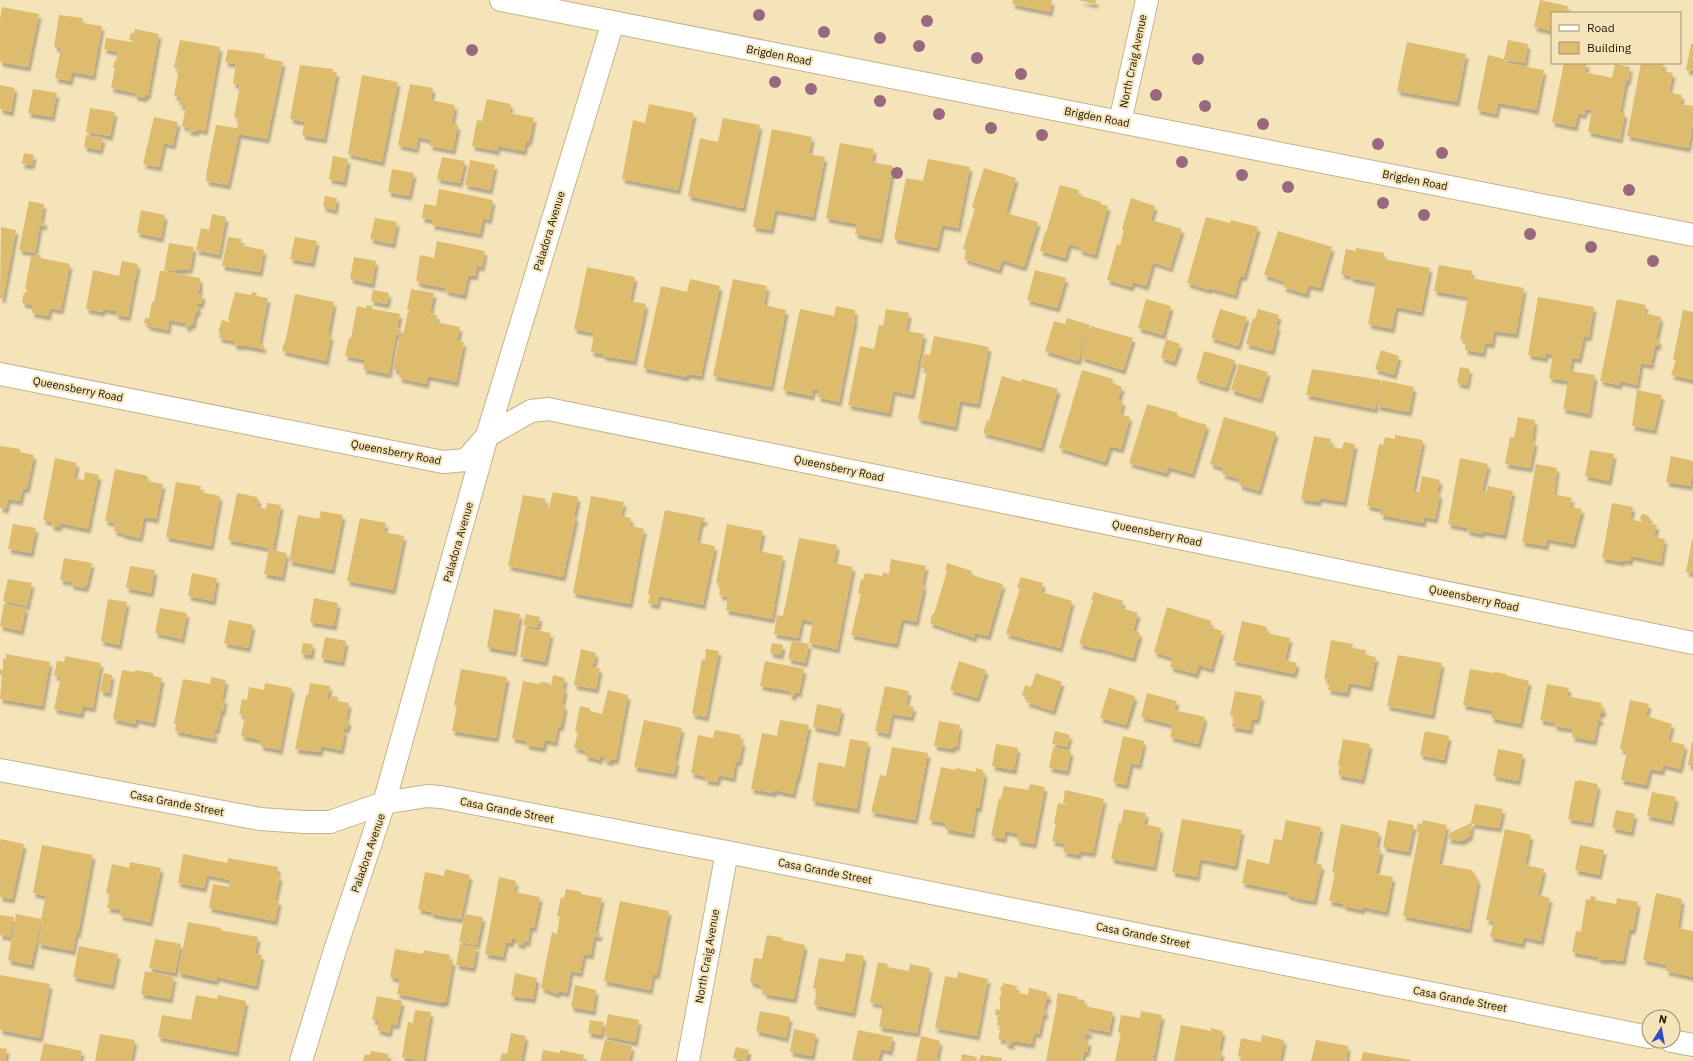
<svg xmlns="http://www.w3.org/2000/svg" width="1693" height="1061" font-family="'IBM Plex Sans',sans-serif">
	<style>
		.building { fill: #ddbc6e; filter: url(#shadow) }
		.lines { fill: none; stroke-linecap: round; stroke-linejoin: round }
		.minor-casing { stroke: #c4b38a; stroke-width: 24 }
		.minor { stroke: #fff; stroke-width: 22 }
		.tree { fill: #99687e }
		.labels { text-anchor: middle; stroke-width: 4; stroke-linejoin: round; paint-order: stroke }
		.street-label { font-size: 11px; fill: #1d1607; stroke: #f5e3b9 }
	</style>
	<defs>
		<filter id="shadow"><feDropShadow dx="2.5" dy="4.5" stdDeviation="1" flood-color="#0004"/></filter>
	</defs>
	<rect width="100%" height="100%" fill="#f5e3b9"/>
	<path class="building" d="M1013 0H1052L1050 12 1012 4Z
		M1078 0H1096L1095 4Z
		M1540 0 1568 6 1566 13H1552V31L1534 27Z
		M2 7 39 14 28 67 0 62V19Z
		M59 15 83 18 82 23 102 26 93 76 72 72 70 81 55 78 61 48 54 47Z
		M135 29 159 34 148 95H145V98L135 96V93L111 88 115 68H113L115 60 116 61 118 52 104 49 106 38 132 42 133 40H129L131 33H134Z
		M180 40 220 47 205 131 197 129 196 132 188 131 189 128 182 126 186 106 179 105 181 97 174 96 179 69 174 68Z
		M1508 40 1528 44 1525 63 1506 60V63L1544 70 1536 110 1498 103 1496 114 1477 110 1488 55 1504 59Z
		M1407 42 1466 54 1457 102 1397 91Z
		M1691 44H1693V71L1686 70Z
		M228 49 265 54 264 58 283 62 267 139 239 134 228 185 206 181 207 175H206L216 125 237 128 239 118 234 117 240 85 233 84 236 64 225 62Z
		M1564 63H1587L1585 72 1612 78 1615 64 1630 67 1628 81H1626L1620 112 1625 113 1620 139 1588 132 1592 110 1585 109 1584 115 1578 113 1575 127 1552 122Z
		M1641 63H1664L1662 71 1673 73 1669 92 1682 95 1680 104 1693 106V123L1688 148 1627 136Z
		M300 65 333 69V72H337L324 139 302 135 305 122 290 119Z
		M362 75 398 82 382 162 348 154Z
		M410 84 433 88 431 100 455 105 452 124 458 125 453 150 430 146 431 140 418 137 416 149 398 145Z
		M0 85 15 88 11 112 0 109Z
		M33 89 57 93 52 117 28 113Z
		M487 99 511 104 509 113 534 118 529 142 526 141 524 151 498 146 497 151 472 146 477 120 482 121Z
		M649 104 694 113 678 190 622 179 633 120 645 123Z
		M90 108 115 112 110 136 86 132Z
		M154 117 178 122 173 145 164 143 159 167 143 164Z
		M723 118 760 125 743 208 688 196 700 138 718 142Z
		M772 129 812 137 809 154 825 157 813 217 775 210 771 230 753 227Z
		M86 135 103 138 100 150 84 147Z
		M840 143 874 149 872 162 893 166 880 239 855 234 857 224 826 218Z
		M24 153 34 155 32 165 22 164Z
		M333 156 348 159 344 182 329 179Z
		M442 157 465 161 460 183 437 179Z
		M928 159 970 167 958 228 942 225 937 248 894 239 906 178 923 181Z
		M470 160 495 165 490 190 465 185Z
		M984 168 1016 178 1006 213 1038 222 1024 267 1002 260 999 270 964 259 967 250 963 249 975 208 972 207Z
		M392 169 414 173 409 196 388 192Z
		M1060 185 1079 190 1078 195 1101 202V204L1108 206 1095 255 1079 250 1080 247 1069 244 1065 258 1040 251 1045 232 1046 233Z
		M439 189 493 200 489 220 483 218 480 234 432 225 433 220 422 218 424 204 436 206Z
		M325 196 337 198 335 210 323 207Z
		M1131 198 1155 206 1151 220 1182 229 1170 268 1153 262 1146 286 1133 282 1131 287 1107 280 1117 244 1120 245 1124 230 1122 229Z
		M29 201 44 204 41 221H45L44 226 40 225 35 253 19 250Z
		M141 210 165 215 161 238 137 233Z
		M212 214 226 217 219 255 196 250 201 228 209 230Z
		M1206 217 1230 223 1231 220 1258 227 1244 277 1240 276 1235 295 1209 288V290L1187 283Z
		M375 218 397 222 393 244 370 239Z
		M1 227 16 230 3 299 0 298Z
		M1278 231 1332 247 1320 288 1309 285 1306 294 1283 287 1285 282 1264 275Z
		M228 237 242 239 240 245 264 250 260 272 222 266Z
		M295 237 317 241 312 263 290 259Z
		M437 241 485 251 482 267 477 266 475 276 468 275 464 295 445 291 446 288 418 283 419 281H416L420 255 434 258Z
		M169 243 194 247 190 269 164 271 200 278V291L198 290 197 294 203 295 201 304H197V306L199 307 197 313H195L193 325 190 324 189 327H185V323L169 320 168 330 148 326V324L144 323 145 318H149L152 302H154L160 271H164Z
		M1356 248 1384 253 1383 259 1430 268 1421 312 1396 307 1392 329 1368 324 1376 283 1350 278 1351 276 1341 274 1346 249 1356 251Z
		M36 254 41 255 40 258 70 264 61 310 50 308 48 316 32 313 33 305 22 303 24 292 26 293 27 289H25L31 257H35Z
		M354 257 376 261 372 284 350 279Z
		M122 261 138 264 128 317 116 315V311L103 309 102 312 86 309 93 270 119 276Z
		M1439 265 1472 271 1471 278 1524 288 1516 334 1494 331 1492 344 1485 343 1483 353 1465 350 1466 340 1460 339 1468 297 1434 291Z
		M587 267 635 277 630 301 646 304 634 361 603 356V354L591 352 594 333 574 329Z
		M1035 270 1066 278 1057 308 1027 300Z
		M690 279 720 286 701 376 687 374 686 377 643 368 661 286 687 292Z
		M733 279 767 286 764 305 786 310 771 387 713 376Z
		M411 289 434 293 430 314 437 315 436 322 460 327 457 341 464 342 456 382 428 376 426 384 399 378 400 371 393 369 400 335H403L408 312 411 313V311L407 310Z
		M373 290 389 293 387 304 371 301Z
		M235 292 251 295 252 292 257 293 256 296 268 298 259 344 264 345 263 349 242 345 241 346 234 345V341L219 338 220 333 218 332 222 320 229 322V320L228 319Z
		M295 294 334 302 328 335H331L326 361 282 351 284 343H285Z
		M1538 297 1594 307 1589 337 1584 336 1579 359 1572 358 1570 371 1595 375 1589 414 1563 409 1568 381 1549 378 1553 355 1546 353 1545 358 1528 355Z
		M1146 299 1171 306 1163 335 1138 328Z
		M1617 299 1646 305 1644 313 1661 317 1656 339 1659 340 1658 346H1655L1651 365 1641 363 1637 385 1620 381 1619 385 1600 381Z
		M367 305 372 306V309L400 314 397 328 401 329 399 335 396 334 389 374 363 369 365 360 345 356 349 338H351L357 306 366 308Z
		M836 306 855 310 854 320H855L839 402 818 397 819 390 813 389 812 396 783 390 800 309 834 316Z
		M886 309 909 313 906 331 924 334 912 395 893 391 889 413 848 405 860 346 874 349 879 325 883 326Z
		M1220 309 1247 317 1238 346 1211 338Z
		M1258 309 1279 315 1276 325 1278 326 1272 351 1246 344 1253 318 1255 319Z
		M1683 310 1693 312V380L1671 375 1676 360H1673Z
		M1067 318 1090 325 1078 361 1045 351 1054 321 1065 324Z
		M1091 326 1133 338 1123 370 1081 357Z
		M934 336 989 347 978 404 960 401 955 427 918 419 927 369 921 368 924 354 930 355Z
		M1166 339 1180 344 1174 362 1161 358Z
		M1381 350 1399 356 1394 375 1375 369Z
		M1204 351 1235 360 1226 388 1196 379Z
		M1239 364 1268 372 1260 399 1231 390Z
		M1460 367 1470 369 1467 385 1457 383Z
		M1312 369 1381 380 1375 409 1306 395Z
		M1082 370 1113 379 1112 383 1122 387 1118 400 1123 401 1120 414 1130 417 1121 449 1110 446 1105 462 1059 448Z
		M1002 376 1021 382 1022 379 1058 389 1041 448 983 433 987 420 989 421Z
		M1382 380 1414 387 1409 412 1377 406Z
		M1637 390 1662 395 1654 430 1632 426Z
		M1147 404 1178 413 1177 416 1207 425 1192 474 1168 467 1166 473 1129 463Z
		M1224 417 1276 432 1259 491 1239 485 1240 479 1222 474 1224 468 1210 464Z
		M1518 417 1535 420 1532 441 1535 442 1530 468 1505 464 1510 437 1514 438Z
		M1395 435 1423 440 1413 491 1419 492 1422 476 1440 480 1437 493 1440 494 1435 519 1424 517 1423 523 1380 515 1382 509 1367 506 1379 444 1383 445 1385 437 1395 439Z
		M1314 436 1331 439 1330 446 1342 449 1344 442 1355 444 1344 502 1320 498 1318 502 1301 499Z
		M0 446 20 449V452L34 455 27 489 23 488 20 501 8 499 6 509 0 508Z
		M1590 450 1614 454 1609 481 1585 476Z
		M1671 456 1693 461V472L1690 486 1666 482Z
		M55 458 77 463 74 478 84 480 85 472 99 475 88 529 60 523 59 527 51 526 52 522 43 520Z
		M1460 458 1488 464 1482 491 1487 492 1488 486 1513 491 1504 535 1482 531V534L1467 531 1468 528 1448 524Z
		M1536 464 1557 468 1554 494 1572 498 1570 507 1582 509 1573 544 1547 539 1546 546 1522 542Z
		M115 469 148 476 147 481 163 484 156 519 144 517 140 538 122 534V533L114 531 115 523 105 521Z
		M176 482 201 486 200 492 220 496 211 546 166 537Z
		M553 492 578 497 574 517H576L563 577 508 566 523 495 546 499 544 507 549 508Z
		M237 493 257 497V499H259L257 507 266 509 267 503 281 505 273 549 228 540Z
		M591 496 624 502 621 516 631 518 630 526 644 529 630 604 573 593Z
		M1612 503 1633 507 1630 519 1642 522 1640 518 1642 514 1648 515 1650 519 1648 523 1657 525 1654 537 1665 539 1661 562 1631 556 1630 561 1623 560 1622 562 1602 558Z
		M665 510 705 518 704 522H701L697 542 715 546 703 605 659 596 657 605 648 603 650 595 648 594Z
		M321 511 343 515 332 570 289 561 298 515 319 519Z
		M360 518 386 523 384 532 404 536 393 590 347 581Z
		M13 524 36 528 31 553 8 549Z
		M727 524 763 531 759 551 783 556 772 619 726 610 728 597 719 595 721 584 716 583Z
		M799 538 837 545 834 563 853 567 837 649 809 643 813 622 802 619 798 638 774 634 777 615 783 616Z
		M1692 540H1693V573L1686 572Z
		M269 549 287 553 282 577 264 574Z
		M64 558 92 563 87 585H86L85 588 71 585V582L60 580Z
		M891 559 926 566 922 585 924 586 916 622 902 619 896 644 851 635 861 594 858 593 861 579 863 580 865 573 882 576 883 572 889 574Z
		M947 563 972 571 971 575 1003 584 988 636 975 633 974 638 930 623 932 614H934L947 571 945 570Z
		M130 566 155 570 151 593 126 588Z
		M192 573 217 578 213 601 188 596Z
		M1021 577 1043 583 1041 592 1072 601 1060 648 1006 634 1020 588 1017 587Z
		M8 579 32 583 27 606 3 601Z
		M1094 592 1123 601 1121 608 1138 613 1133 631 1140 633 1133 658 1098 648V649L1079 644 1093 600H1091Z
		M314 598 338 603 334 626 310 622Z
		M108 599 127 602 119 645 101 641Z
		M4 604 26 608 21 631 0 626Z
		M1167 607 1211 621 1210 627 1222 631 1211 669 1199 665 1196 674 1170 667 1173 658 1154 652Z
		M160 608 187 613 182 639 155 633Z
		M494 609 520 614 514 652 487 647Z
		M526 614 540 617 537 628 523 625Z
		M229 620 253 625 248 648 224 643Z
		M1242 621 1267 627 1266 633 1290 638 1285 660 1297 663 1294 674 1233 661Z
		M525 628 551 633 545 662 520 657Z
		M325 637 346 641 342 662 321 658Z
		M1331 640 1353 644 1352 648 1366 650 1365 655 1376 657 1370 687 1349 683 1347 693 1328 690 1330 680 1324 679Z
		M792 641 809 644 805 663 788 659Z
		M303 643 313 644 311 655 301 654Z
		M772 643 783 645 781 655 770 653Z
		M581 649 596 653 594 664H593L592 667 600 668 596 689 574 685Z
		M706 649 719 651 706 717 692 714 702 659 705 660Z
		M6 654 50 662 42 706 0 699 2 675H0V669L3 670V658L6 659Z
		M1398 655 1442 663 1432 715 1387 706Z
		M65 656 101 663 93 708 83 706 81 714 54 709 61 677 54 676 57 661 64 662Z
		M765 661 804 669 799 693 795 692 794 696 789 695 790 691 760 686Z
		M959 661 986 670 977 698 950 690Z
		M461 669 507 677 496 738 452 731 457 706 454 705Z
		M1470 669 1494 673 1495 672 1506 674 1505 675 1529 681 1520 724 1491 718 1493 711 1463 705Z
		M122 670 135 672V670L153 673V676L162 678 153 723 136 719 135 724 113 719Z
		M104 673 112 675 109 693 100 691Z
		M1036 673 1062 682 1053 711 1026 702 1028 697 1022 695 1025 685 1031 687Z
		M553 675 565 678 563 689H565L562 705 565 706 561 727 558 726 555 742 545 740 543 748 526 745 527 741 512 738 523 681 539 684 541 682 549 683 551 686Z
		M211 677 226 680 222 699H225L223 711H221L217 730 213 729V731L215 732 214 739 175 731 176 724H174L183 679 210 684Z
		M265 683 292 688 280 750 260 746 261 740 241 736 245 716 239 714 242 699 247 700 249 687 264 690Z
		M310 683 330 686 327 699H330L331 696 338 697 337 701 349 703 346 720 349 721 347 729 344 728 343 731 345 732 341 750 321 746 320 752 295 749 306 695H308Z
		M1547 684 1569 688 1567 696 1602 703 1601 707 1604 708 1603 713H1600L1599 718 1602 719 1601 721H1598L1594 741 1572 737 1573 729 1554 726 1555 723 1540 720Z
		M885 686 909 691 906 705 914 707 911 717 892 714 888 734 875 731Z
		M1109 688 1135 696 1126 725 1100 718Z
		M608 690 628 695 616 760 611 759V762L604 760 605 757 600 756V760L585 756 586 751 574 748 578 732 575 731 580 706 590 708V711L602 714Z
		M1235 691 1262 696 1257 720 1252 719 1250 730 1232 727 1234 716 1230 715Z
		M1147 693 1177 701 1174 710 1205 717 1198 744 1170 737 1173 725 1141 717Z
		M1630 700 1649 704 1646 716 1672 724 1668 741 1685 745 1680 769 1663 765 1662 771 1650 769 1646 785 1621 780 1627 751 1620 749Z
		M817 704 842 709 837 732 813 727Z
		M644 720 682 728 675 761H677L674 774 634 767Z
		M780 720 809 725 798 777H797L793 794 774 790V793L751 789 762 733 777 736Z
		M939 721 960 725 957 747 953 746V749L934 746Z
		M715 730 741 735 740 741 743 742 739 762 736 761 733 778 719 775 717 782 705 780 706 777 691 773 698 735 713 738Z
		M1055 731 1070 735 1067 747 1052 744Z
		M1425 731 1449 736 1444 760 1420 755Z
		M1123 736 1144 741 1139 765 1131 763 1126 785 1113 782Z
		M850 739 868 742 857 809 812 801 818 762 845 767Z
		M1343 739 1370 744 1362 780 1338 775 1340 766 1338 765Z
		M1692 742H1693V766L1688 765Z
		M996 744 1018 748 1014 770 992 766Z
		M892 747 928 753 915 820 871 812 880 775 886 776Z
		M1053 748 1071 751 1067 771 1049 768Z
		M1498 749 1523 754 1518 781 1493 776Z
		M941 767 955 770 956 768 976 772V768L983 770V773H985L979 808H976L972 834 945 829 946 823 929 820Z
		M1578 780 1597 784 1598 786 1591 823 1568 819 1575 781 1577 782Z
		M1030 784 1045 787 1034 844 1017 841 1018 834 1005 831 1004 839 991 836 999 798H1001L1004 786 1028 790Z
		M1065 790 1104 799 1093 853 1080 851 1078 855 1063 852 1065 844 1052 841 1056 824 1054 823 1058 803 1068 805V804L1063 803Z
		M1652 792 1676 797 1671 821 1647 816Z
		M1475 804 1503 809 1499 828 1472 824 1470 836 1461 841 1448 839 1450 833 1471 823Z
		M1124 809 1146 813 1144 827 1145 824 1161 828 1154 867 1111 859 1119 822 1121 823Z
		M1616 810 1635 814 1631 832 1612 828Z
		M1182 819 1242 830 1235 866 1200 859 1197 877 1172 872Z
		M1286 820 1321 827 1313 863 1322 865 1314 901 1295 898V897L1287 895V892L1242 883 1247 859 1269 864 1274 839 1282 840Z
		M1388 820 1414 825 1408 852 1383 847Z
		M1423 820 1447 825 1439 864 1472 870 1478 881 1469 929 1403 916 1419 832 1416 831 1418 823 1422 824Z
		M1341 824 1379 832 1376 848 1381 850 1376 874 1393 877 1386 912 1363 907 1362 910 1343 906 1344 904 1329 901 1335 873 1332 872Z
		M1505 829 1531 835 1520 891 1550 898 1541 941 1524 937 1522 944 1490 937 1494 921 1486 920Z
		M0 839 24 844 12 899 0 897Z
		M42 845 93 855 78 934 76 933 73 951 38 944 42 926H40L31 965 8 960 16 914 41 919 46 896 33 893Z
		M1580 845 1604 850 1599 875 1575 870Z
		M183 854 227 863 228 858 278 867 277 876H280L275 900 279 901 275 921 209 908 213 884 229 887 230 880 207 875 204 888 178 883Z
		M130 862 161 868 150 922 120 916 121 910 107 908 110 894 106 893 112 864 129 868Z
		M1526 865 1544 869 1538 894 1521 891Z
		M445 869 470 875 461 919 431 914V912L418 909 425 872 444 876Z
		M499 877 516 881 514 892 540 897 534 928 530 927 528 942 524 941 523 945 516 943V939H512L511 943 506 942 507 938 503 957 485 954Z
		M566 889 582 892 581 894 602 898 595 932 600 933 599 937 594 936 591 955 584 954 580 973 571 971 567 993 559 991 557 994 541 988 552 932 557 934 560 917 557 916 561 897 564 898Z
		M1656 893 1682 899 1678 928 1693 931V977L1666 971 1667 965 1643 960Z
		M1591 896 1596 897 1595 900 1616 904 1617 898 1638 902 1633 930H1629L1623 961 1607 959 1606 960 1598 959V957L1572 952 1576 931 1581 932 1586 899 1590 900Z
		M620 901 669 911 657 975 653 974 650 990 604 981Z
		M465 914 483 917 477 945 459 942Z
		M0 915 14 917 10 937 0 935Z
		M188 922 221 928 220 930 258 937 255 954 262 955 256 986 217 977 216 981 178 973Z
		M767 935 783 938 782 940 805 945 794 999 764 994V991L760 990 761 985 750 982 754 958 762 959Z
		M155 939 181 944 175 973 149 968Z
		M460 944 477 947 473 968 456 965Z
		M79 946 118 954 112 985 73 977Z
		M395 949 423 954 424 950 450 955 449 960 453 961 446 1002H442V1003L397 994 400 979 390 977Z
		M846 953 864 956 853 1013 814 1005 817 989 813 988 819 958 844 962Z
		M878 962 888 964 887 967 909 971 910 964 930 968 917 1033 879 1027 883 1005 870 1002Z
		M145 971 174 977 170 999 141 994Z
		M958 972 988 979 977 1036 935 1028 945 976 957 978Z
		M515 973 537 978 533 999 511 996Z
		M0 975 50 984 40 1038 0 1030Z
		M1003 983 1017 986 1015 992 1028 995 1029 988 1047 992V995H1049L1048 1000H1046L1044 1010 1046 1011 1045 1015H1043L1039 1034 1034 1033 1032 1044 1012 1041V1045L1005 1044 1006 1040 998 1039 1001 1026 997 1025 999 1015H995L996 1009 1000 1010V999H999L1002 991H1000L1001 986H1003Z
		M575 985 596 990 593 1011 571 1007Z
		M1058 993 1078 997 1077 999 1085 1000 1084 1006 1113 1012 1109 1032 1087 1028 1086 1030 1090 1031 1089 1035 1085 1034 1084 1041H1089L1087 1052H1084L1082 1061H1046L1057 1003H1056Z
		M196 995 217 999 218 995 246 1001 236 1052 158 1037 162 1015 191 1020Z
		M377 996 402 1001 397 1025 391 1024 389 1033 377 1030 379 1021 372 1020Z
		M415 1010 431 1012 423 1061 402 1057 408 1022 413 1023Z
		M760 1011 790 1017 786 1038 756 1031Z
		M1141 1011 1162 1015 1153 1061H1115L1121 1033 1118 1032 1121 1015 1140 1018Z
		M608 1014 639 1020 635 1042 604 1036Z
		M590 1020 604 1022 601 1035 588 1033Z
		M1181 1025 1211 1031V1028L1223 1031 1219 1051 1222 1052 1220 1061H1174Z
		M794 1029 816 1034 812 1056 790 1052Z
		M858 1030 893 1037 890 1051 881 1049 878 1061 852 1060Z
		M511 1033 526 1036 521 1061H500L502 1053 507 1054Z
		M100 1034 135 1040 131 1061H95Z
		M1262 1035 1284 1040 1280 1061H1240L1241 1057 1238 1056 1241 1038 1261 1042Z
		M921 1036 940 1041 937 1057H938V1061H916Z
		M605 1040 632 1046 629 1061H600Z
		M1316 1040 1348 1046 1346 1061H1311Z
		M44 1043 82 1051 80 1061H40Z
		M736 1047 749 1050 746 1061 733 1058Z
		M0 1048 7 1049 5 1061H0Z
		M543 1050 560 1053V1050L584 1055 583 1061H541Z
		M371 1051 389 1054 387 1061H363L365 1054 370 1055Z
		M1363 1052 1411 1060V1061H1361Z
		M962 1054 977 1057 976 1061H961Z
		M981 1055 1002 1058V1061H979Z"/>
	<g class="lines">
		<defs>
			<path id="minor" d="M501 0 1693 235
				M1120 122 1147 0
				M0 374 443 462 466 460 487 436 531 411 548 409 1693 643
				M0 770 260 819 304 822H330L384 803 427 796 441 797 727 852 1649 1037
				M1671 1041 1693 1045
				M301 1061 335 950 384 803 487 436 613 22
				M688 1061 727 852"/>
		</defs>
		<use href="#minor" class="minor-casing"/>
		<use href="#minor" class="minor"/>
	</g>
	<g class="tree">
		<circle cx="759" cy="15" r="6"/>
		<circle cx="927" cy="21" r="6"/>
		<circle cx="824" cy="32" r="6"/>
		<circle cx="880" cy="38" r="6"/>
		<circle cx="919" cy="46" r="6"/>
		<circle cx="472" cy="50" r="6"/>
		<circle cx="977" cy="58" r="6"/>
		<circle cx="1198" cy="59" r="6"/>
		<circle cx="1021" cy="74" r="6"/>
		<circle cx="775" cy="82" r="6"/>
		<circle cx="811" cy="89" r="6"/>
		<circle cx="1156" cy="95" r="6"/>
		<circle cx="880" cy="101" r="6"/>
		<circle cx="1205" cy="106" r="6"/>
		<circle cx="939" cy="114" r="6"/>
		<circle cx="1263" cy="124" r="6"/>
		<circle cx="991" cy="128" r="6"/>
		<circle cx="1042" cy="135" r="6"/>
		<circle cx="1378" cy="144" r="6"/>
		<circle cx="1442" cy="153" r="6"/>
		<circle cx="1182" cy="162" r="6"/>
		<circle cx="897" cy="173" r="6"/>
		<circle cx="1242" cy="175" r="6"/>
		<circle cx="1288" cy="187" r="6"/>
		<circle cx="1629" cy="190" r="6"/>
		<circle cx="1383" cy="203" r="6"/>
		<circle cx="1424" cy="215" r="6"/>
		<circle cx="1530" cy="234" r="6"/>
		<circle cx="1591" cy="247" r="6"/>
		<circle cx="1653" cy="261" r="6"/>
	</g>
	<g class="labels">
		<g class="street-label">
			<text transform="translate(779 55) rotate(11)" y="4">Brigden Road</text>
			<text transform="translate(1133 61) rotate(-78)" y="4">North Craig Avenue</text>
			<text transform="translate(1097 117) rotate(11)" y="4">Brigden Road</text>
			<text transform="translate(1415 180) rotate(11)" y="4">Brigden Road</text>
			<text transform="translate(549 231) rotate(-73)" y="4">Paladora Avenue</text>
			<text transform="translate(78 389) rotate(11)" y="4">Queensberry Road</text>
			<text transform="translate(396 452) rotate(11)" y="4">Queensberry Road</text>
			<text transform="translate(839 468) rotate(12)" y="4">Queensberry Road</text>
			<text transform="translate(1157 533) rotate(12)" y="4">Queensberry Road</text>
			<text transform="translate(458 542) rotate(-74)" y="4">Paladora Avenue</text>
			<text transform="translate(1474 598) rotate(12)" y="4">Queensberry Road</text>
			<text transform="translate(177 803) rotate(11)" y="4">Casa Grande Street</text>
			<text transform="translate(507 810) rotate(11)" y="4">Casa Grande Street</text>
			<text transform="translate(368 853) rotate(-71)" y="4">Paladora Avenue</text>
			<text transform="translate(825 871) rotate(11)" y="4">Casa Grande Street</text>
			<text transform="translate(1143 935) rotate(11)" y="4">Casa Grande Street</text>
			<text transform="translate(707 956) rotate(-80)" y="4">North Craig Avenue</text>
			<text transform="translate(1460 999) rotate(11)" y="4">Casa Grande Street</text>
		</g>
	</g>
	<rect x="1551" y="12" width="130" height="52" fill="#f5e3b9" stroke="#9f9172"/>
	<rect x="1559" y="25" width="20" height="6" fill="#ffffff" stroke="#9f9172"/>
	<text x="1587" y="32" font-size="12" fill="#1d1607">Road</text>
	<rect x="1559" y="42" width="20" height="12" fill="#ddbc6e" stroke="#9f9172"/>
	<text x="1587" y="52" font-size="12" fill="#1d1607">Building</text>
	<g transform="translate(1661 1029) rotate(11)"><circle r="19" fill="#f5e3b9" stroke="#9f9172"/>
	<path d="M0-3L7 15L0 10L-7 15Z" fill="#2f4dbd"/>
	<text y="-6" font-size="11" font-weight="bold" text-anchor="middle" fill="#1d1607">N</text>
	</g>
</svg>
